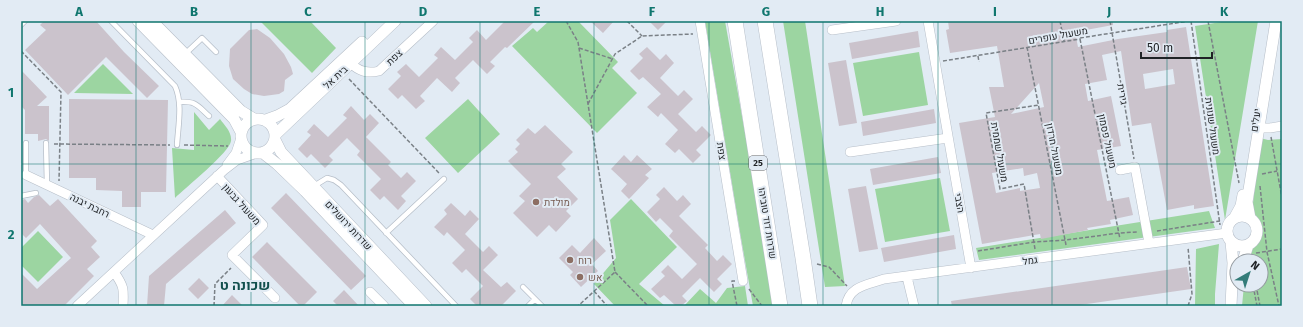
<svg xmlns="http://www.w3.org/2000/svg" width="1303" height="327" font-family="'Fira Sans',Heebo,sans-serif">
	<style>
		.green { fill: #9cd5a1 }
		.building { fill: #cbc3cc; fill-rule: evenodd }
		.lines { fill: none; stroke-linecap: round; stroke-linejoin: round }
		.service-casing { stroke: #b7bfc9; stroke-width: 6 }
		.minor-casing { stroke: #b7bfc9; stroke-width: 10 }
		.tertiary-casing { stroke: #b7bfc9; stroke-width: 12 }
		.trunk-casing { stroke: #b7bfc9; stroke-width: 16 }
		.path { stroke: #7a8086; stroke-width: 1.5; stroke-dasharray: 4 2; stroke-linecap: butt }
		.service { stroke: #fff; stroke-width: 4.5 }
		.minor { stroke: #fff; stroke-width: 9 }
		.tertiary { stroke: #fff; stroke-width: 11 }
		.trunk { stroke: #fff; stroke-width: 15 }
		.grid { fill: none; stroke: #0f766e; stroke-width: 1; stroke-opacity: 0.55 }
		.education-dot { fill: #8d6e63; stroke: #e2ebf4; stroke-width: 1.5 }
		.labels { text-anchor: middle; stroke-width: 4; stroke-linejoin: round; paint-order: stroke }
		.shield { fill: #e2ebf4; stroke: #5a5e63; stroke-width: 1 }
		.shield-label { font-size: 9px; font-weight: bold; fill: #1f2225 }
		.street-label { font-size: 10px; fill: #1f2225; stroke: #e2ebf4 }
		.education-label { font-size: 10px; fill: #785e54; stroke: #e2ebf4; text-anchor: start }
		.district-label { font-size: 14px; font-weight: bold; fill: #114f4d; stroke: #e2ebf4 }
		.neatline { fill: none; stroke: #0f766e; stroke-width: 1.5 }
		.grid-label { font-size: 13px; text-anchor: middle; font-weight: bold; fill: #0f766e }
	</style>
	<rect width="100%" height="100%" fill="#e2ebf4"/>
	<path class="green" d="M260 21H310L336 48 312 73Z
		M549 21H578L618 62 612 68 637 93 597 133 512 46 533 28 537 32Z
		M705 21H725L769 267 774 306H753L741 238Z
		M783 21H805L845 286 825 287Z
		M1228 21H1258L1225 220 1195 26Z
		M919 52 928 105 863 116 853 63Z
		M103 64 133 94 74 93Z
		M468 99 500 134 458 173 425 138Z
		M194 112 209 130 220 119C225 126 232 132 231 141 230 152 185 188 175 198L172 148 194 150Z
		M1260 138 1268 140 1282 139V306H1242L1244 285H1261V261H1247C1248 258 1250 252 1252 249 1253 248 1256 247 1257 245 1266 234 1263 220 1252 212Z
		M940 178 950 231 885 242 875 189Z
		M631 199 677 247 639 284 665 306H615L594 284 616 258 610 220Z
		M1209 211 1215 228 979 260 976 248Z
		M38 231 63 257 38 282 21 265V248Z
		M1219 244 1215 294V306H1195L1196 249Z
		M745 286 748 306H684L700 289 716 303 727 288Z"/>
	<path class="building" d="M44 21H96L124 52 159 86 147 98 106 57 68 95 25 50 46 30 40 25Z
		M505 21H535L507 48 505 47 490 62 495 66 487 74 473 60 455 78 460 83 452 92 437 78 420 96 425 101 416 109 402 95 398 99 388 89 401 76 397 72 406 64 419 77 438 58 434 55 441 47 455 60 473 42 469 38 477 30 486 40Z
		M590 21H614L603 33Z
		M649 21H667L658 30Z
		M948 21H1113V25L1075 32 1078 47 1118 39 1167 32V30L1186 27 1214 206 1194 209V205L1167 210 1151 123 1132 126 1121 51 1102 55 1107 80 1085 84 1088 101 1111 96 1121 146 1097 150 1107 201 1129 197 1133 215 1110 220 1111 224 1087 228 1088 230 1041 239 1040 234 982 244 959 123 995 117 989 87H1004L997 46 950 53 946 30 949 29ZM1173 69 1175 84 1145 89 1143 74ZM1039 83 1044 107 1011 114ZM1023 168 1024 176 1037 173 1040 188 1020 191V188L996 193 992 173Z
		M257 29 270 38 284 54 291 67 293 74 285 80 284 91 279 94 264 96 252 94 244 89 233 79 229 66 230 49 249 30Z
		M918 31 920 47 852 59 849 43Z
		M647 47 660 60 666 54 674 63 660 78 678 96 684 90 693 99 678 114 696 132 702 126 711 135 696 150 701 155 693 163 679 149 675 153 665 144 678 130 661 113 658 117 647 107 661 94 643 77 639 80 630 71 643 58 639 54Z
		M846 60 857 123 839 126 828 63Z
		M21 70 47 97 37 106H49V141L46 139 38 141V134H25V110L21 106Z
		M69 99 168 100 166 192H141V207H122V191L96 190V178H69Z
		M351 106 364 120 370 114 379 123 366 137 391 162 388 165 401 178 407 172 416 181 401 196 406 201 398 210 384 196 380 200 370 190 381 179 357 155 360 151 347 138 329 156 333 160 325 168 311 154 307 158 298 149 311 135 307 132 314 124 328 137 347 118 343 115Z
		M934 109 936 123 863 136 861 122Z
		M545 125 573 152 561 164 566 169 557 177 578 199 566 211 571 216 556 232 549 225 537 237 513 213 525 201 519 196 531 184 508 161 518 152 515 149 520 144 516 140 528 128 535 134Z
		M624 155 631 162 637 155 652 169 645 175 649 178 629 199 621 191 627 184 611 169Z
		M938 157 941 173 873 185 870 169Z
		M866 186 878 249 859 252 848 189Z
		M664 187 677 201 683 195 691 204 679 216 708 245 705 248 717 261 723 255 732 264 717 279 722 284 714 292 700 278 682 296 687 301 681 306H676L664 295 660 298 651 289 665 276 661 272 668 265 682 279 697 264 669 236 673 231 660 218 656 222 647 212 660 199 656 195Z
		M286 193 366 276 351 290 271 208Z
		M39 195 50 206 58 199 97 241 91 247 100 257 87 269 94 276 64 306H21V273L37 289 71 258 40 224 26 238 21 233V200L25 199 28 203 34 197Z
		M451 203 465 216 470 210 479 219 465 234 483 252 489 246 498 255 483 270 501 287 507 282 516 291 501 306H477L470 299 483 286 466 269 462 273 452 263 465 250 447 232 444 236 434 227 447 214 444 210Z
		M225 210 236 223 166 284 164 306H147L149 276Z
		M954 235 956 249 884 262 881 248Z
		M594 238 606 251 592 264 598 271 581 287 570 275 573 272 559 258 572 245 580 253Z
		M267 242 317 292 303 306H300L252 257Z
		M1187 267 1191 289 1073 306H952L951 301Z
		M199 278 209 288 198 299 188 289Z
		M344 290 359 306H338L333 301Z
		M232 295 243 306H222Z"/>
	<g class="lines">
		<defs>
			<path id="service" d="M111 21 175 86C183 104 178 126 177 145
				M21 25 25 21
				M185 54 202 38 216 52
				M179 102C196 101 197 105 209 116
				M26 143V175
				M46 143 47 185
				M314 186 327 178 334 180 341 185 456 306
				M21 196 36 193
				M386 233 444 179
				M523 287 542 306
				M528 306 535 299"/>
			<path id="minor" d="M700 21 743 281
				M928 21 971 268
				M832 30 896 21
				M350 63C359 71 367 74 379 71L433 21
				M1259 128H1270L1282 126
				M850 152 948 138
				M227 165 236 153 241 138
				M1120 170 1135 167 1149 243
				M26 175 153 235
				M217 176 263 225 232 255 275 298
				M114 272C124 286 124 289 123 306
				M907 277 914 306
				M370 292 384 306
				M77 306 224 170 237 160 257 153
				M846 306C849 286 867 285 884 279L1227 233"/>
			<path id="tertiary" d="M138 21 234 119 241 132
				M152 21 241 111 254 119
				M241 136a17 17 0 1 1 34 0a17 17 0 1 1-34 0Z
				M266 120 277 116 290 109 362 42
				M276 134 395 21
				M275 140 281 152 426 306
				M263 153 277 164 305 191 414 306
				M1227 231a15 15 0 1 1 30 0a15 15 0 1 1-30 0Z
				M1235 217 1241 206 1243 195
				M1250 218 1247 202 1276 21
				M1243 261 1248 245
				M1231 306 1233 263 1231 242"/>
			<path id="trunk" d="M735 21 780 306
				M765 21 803 258 810 306"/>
		</defs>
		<use href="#service" class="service-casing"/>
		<use href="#minor" class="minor-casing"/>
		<use href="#tertiary" class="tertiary-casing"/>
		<use href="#trunk" class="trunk-casing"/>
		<path class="path" d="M566 21 578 42 615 272 578 306
			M627 21 642 36
			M1060 21 1064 41
			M1110 21 1134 159
			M1191 21 1220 225
			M1208 21 1239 183
			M1080 38 1189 21
			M1080 39 1120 239
			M1027 47 1066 245
			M579 48 613 59
			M21 51 61 92 59 181
			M978 56 979 62
			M943 61 1080 39
			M349 79 439 173
			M588 104 615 54 642 36 693 34
			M1271 137 1282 198
			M54 144 170 145
			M184 145 228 146
			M1262 174 1277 171
			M1260 186 1267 252 1279 306
			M1157 231 1220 221
			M1257 241 1261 230 1259 224
			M1035 249 1024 184 1000 189 986 113 1039 105
			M978 251 1034 242 1066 240 1119 233 1137 232
			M1256 253 1282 249
			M817 264 829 267 847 286
			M615 272 648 306
			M735 281H732L737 306
			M1253 285 1257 306
			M1256 285 1260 306
			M749 289 762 306
			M594 291 607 306
			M214 306 215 284 231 268
			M1188 306 1192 294 1188 247"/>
		<use href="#service" class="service"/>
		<use href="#minor" class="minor"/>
		<use href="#tertiary" class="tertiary"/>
		<use href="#trunk" class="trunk"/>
	</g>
	<path class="grid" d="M136 21V306M251 21V306M365 21V306M480 21V306M594 21V306M709 21V306M823 21V306M938 21V306M1052 21V306M1167 21V306M21 164H1282"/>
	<g class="education-dot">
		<circle cx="536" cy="202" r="4"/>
		<circle cx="570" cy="260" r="4"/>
		<circle cx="580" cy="277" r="4"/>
	</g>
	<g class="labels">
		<rect class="shield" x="749" y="156" width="18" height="14" rx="3"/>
		<g class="shield-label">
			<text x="758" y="166">25</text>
		</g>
		<g class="street-label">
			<text transform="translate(1058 35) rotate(-10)" y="4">משעול עופרים</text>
			<text transform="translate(394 57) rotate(-43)" y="4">צפת</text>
			<text transform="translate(335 77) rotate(-43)" y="4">בית אל</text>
			<text transform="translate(1123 94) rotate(80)" y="4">גירית</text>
			<text transform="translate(1255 120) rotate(-81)" y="4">יעלים</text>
			<text transform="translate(1213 126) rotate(82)" y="4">משעול שנונית</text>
			<text transform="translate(1108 141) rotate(78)" y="4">משעול פסמון</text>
			<text transform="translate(1055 149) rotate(79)" y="4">משעול חרדון</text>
			<text transform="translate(722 151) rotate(81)" y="4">צפת</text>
			<text transform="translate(1000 152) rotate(80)" y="4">משעול שממית</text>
			<text transform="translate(960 203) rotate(80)" y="4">הצבי</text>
			<text transform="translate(242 204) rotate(48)" y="4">משעול גבעון</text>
			<text transform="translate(90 205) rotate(26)" y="4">רחבת יבנה</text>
			<text transform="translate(768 223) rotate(81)" y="4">שדרות דוד טוביהו</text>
			<text transform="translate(349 225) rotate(47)" y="4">שדרות ירושלים</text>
			<text transform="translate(1030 260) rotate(-8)" y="4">גמל</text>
		</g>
		<g class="education-label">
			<text x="544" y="206">מולדת</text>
			<text x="578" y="264">רוח</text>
			<text x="588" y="281">אש</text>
		</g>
		<g class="district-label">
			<text x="245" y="290">שכונה ט</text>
		</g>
	</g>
	<rect width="1303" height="327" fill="none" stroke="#e2ebf4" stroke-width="44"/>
	<g transform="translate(1249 273) rotate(39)"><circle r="19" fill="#e2ebf4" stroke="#949ba1"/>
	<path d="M0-3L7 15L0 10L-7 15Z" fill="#337c79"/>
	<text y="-6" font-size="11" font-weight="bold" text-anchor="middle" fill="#1f2225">N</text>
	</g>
	<path d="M1141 52v6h71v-6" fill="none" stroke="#1f2225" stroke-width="2"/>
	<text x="1147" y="52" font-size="12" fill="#1f2225" stroke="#e2ebf4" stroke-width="3" paint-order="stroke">50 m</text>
	<rect x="22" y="22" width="1259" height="283" class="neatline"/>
	<g class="grid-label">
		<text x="79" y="16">A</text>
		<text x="194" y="16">B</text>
		<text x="308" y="16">C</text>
		<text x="423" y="16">D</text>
		<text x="537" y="16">E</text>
		<text x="652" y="16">F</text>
		<text x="766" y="16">G</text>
		<text x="880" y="16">H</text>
		<text x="995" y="16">I</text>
		<text x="1109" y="16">J</text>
		<text x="1224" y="16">K</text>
		<text x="11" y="97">1</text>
		<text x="11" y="239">2</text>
	</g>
</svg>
